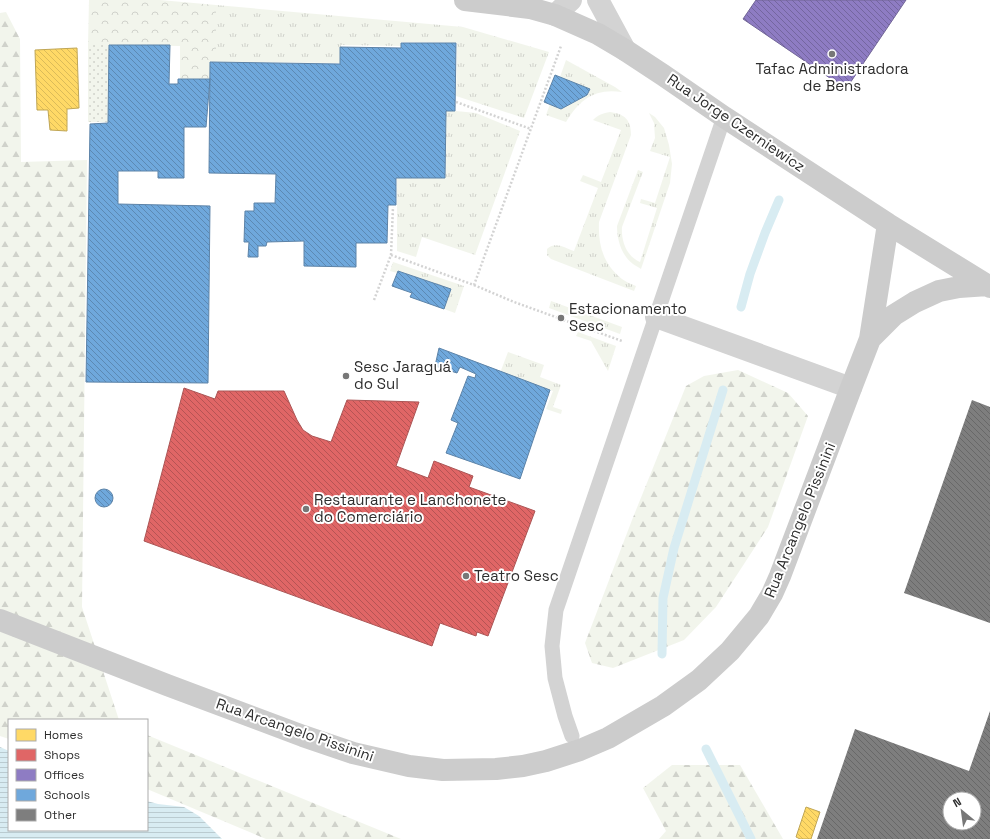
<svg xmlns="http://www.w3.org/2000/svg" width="990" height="839" font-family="'Space Grotesk',sans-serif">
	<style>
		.grass { fill: url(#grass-tufts) }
		.forest { fill: url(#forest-firs) }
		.park { fill: url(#park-crowns) }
		.garden { fill: url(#garden-dots) }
		.water { fill: url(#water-rules) }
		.homes { fill: url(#homes-back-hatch); stroke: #c0a655 }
		.shops { fill: url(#shops-back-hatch); stroke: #ab5555 }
		.offices { fill: url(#offices-back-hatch); stroke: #716596 }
		.schools { fill: url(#schools-back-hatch); stroke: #5c83a8 }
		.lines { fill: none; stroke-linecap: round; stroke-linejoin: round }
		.stream { stroke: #d8ecf2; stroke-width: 9 }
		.building { fill: url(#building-back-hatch); fill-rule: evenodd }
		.path { stroke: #d3d3d3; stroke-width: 2.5; stroke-dasharray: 2 2; stroke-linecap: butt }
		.service { stroke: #d3d3d3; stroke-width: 15 }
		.minor { stroke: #d3d3d3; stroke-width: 22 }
		.secondary { stroke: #ccc; stroke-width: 22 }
		.poi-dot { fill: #777; stroke: #fff; stroke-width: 1.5 }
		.labels { text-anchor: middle; stroke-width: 4; stroke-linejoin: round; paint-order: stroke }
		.poi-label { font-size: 15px; fill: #2e2e2e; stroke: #fff; text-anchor: start }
		.street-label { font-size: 15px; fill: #2e2e2e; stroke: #fff }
	</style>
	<defs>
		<pattern id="grass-tufts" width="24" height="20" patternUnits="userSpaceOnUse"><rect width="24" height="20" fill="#f2f5ec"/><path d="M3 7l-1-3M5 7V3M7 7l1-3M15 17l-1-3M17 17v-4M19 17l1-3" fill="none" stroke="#d0d2cb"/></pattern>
		<pattern id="forest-firs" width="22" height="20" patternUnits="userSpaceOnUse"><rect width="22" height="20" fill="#f2f5ec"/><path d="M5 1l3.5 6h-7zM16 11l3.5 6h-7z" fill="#d0d2cb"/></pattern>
		<pattern id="park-crowns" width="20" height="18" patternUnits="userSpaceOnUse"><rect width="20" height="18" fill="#f2f5ec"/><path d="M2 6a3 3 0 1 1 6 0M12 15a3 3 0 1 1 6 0" fill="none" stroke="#d0d2cb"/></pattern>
		<pattern id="garden-dots" width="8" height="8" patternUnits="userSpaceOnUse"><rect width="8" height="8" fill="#f2f5ec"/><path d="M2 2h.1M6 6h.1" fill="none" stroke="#d0d2cb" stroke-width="1.8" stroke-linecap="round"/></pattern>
		<pattern id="water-rules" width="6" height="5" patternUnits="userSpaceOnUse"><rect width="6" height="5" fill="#d8ecf2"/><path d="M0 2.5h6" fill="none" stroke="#bacbd0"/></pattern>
		<pattern id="homes-back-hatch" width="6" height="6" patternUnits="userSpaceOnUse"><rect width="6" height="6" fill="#ffd966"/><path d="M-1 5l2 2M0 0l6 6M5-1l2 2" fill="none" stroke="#dbbb59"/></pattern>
		<pattern id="shops-back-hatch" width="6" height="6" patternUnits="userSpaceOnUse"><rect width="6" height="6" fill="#e06666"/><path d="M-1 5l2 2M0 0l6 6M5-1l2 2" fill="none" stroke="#b65454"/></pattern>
		<pattern id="offices-back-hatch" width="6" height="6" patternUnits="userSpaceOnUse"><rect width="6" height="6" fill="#8e7cc3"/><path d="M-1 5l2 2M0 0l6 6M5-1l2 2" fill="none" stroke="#74669f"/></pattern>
		<pattern id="schools-back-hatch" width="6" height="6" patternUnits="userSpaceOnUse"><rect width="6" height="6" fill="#6fa8dc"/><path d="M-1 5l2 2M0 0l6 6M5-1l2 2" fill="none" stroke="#5c89b3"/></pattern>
		<pattern id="building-back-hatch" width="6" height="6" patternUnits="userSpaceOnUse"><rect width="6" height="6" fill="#7e7e7e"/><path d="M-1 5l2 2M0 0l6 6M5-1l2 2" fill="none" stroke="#686868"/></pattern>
	</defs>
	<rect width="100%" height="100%" fill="#fff"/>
	<path class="grass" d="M216 5 463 27 549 52 524 118 456 96 457 43 401 42V46L341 45 340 63 216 62Z
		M566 60 615 87 622 92C595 88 580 99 566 122L546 115 550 104 561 109 587 95 560 77Z
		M446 111H456L476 113 520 131 475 255 422 237 416 257 397 251V178H445Z
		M610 112C625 114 631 120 631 135L599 222C598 245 603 264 622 279 626 282 631 284 636 286L634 291 551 259 547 255V249C556 241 564 248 574 251L598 188 580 181 583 175 601 182 621 130 593 120C598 115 603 113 610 112Z
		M649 113 655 117 664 128 669 145 672 164 670 183 641 269C639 267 635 266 633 264 621 255 617 239 617 226L638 170 643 172 622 227C621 240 626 256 640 262L657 208 640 203 641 199 655 203 670 157 650 151 655 138 654 123Z
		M393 262 464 286 455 313 444 309 451 289 398 271 397 273 390 271Z
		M551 301 622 327 620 334 549 308Z
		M578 332 616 346 608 371 591 341 576 336Z
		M508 352 544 365 540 377 561 385 553 407 562 410 561 414 546 409 553 391 500 373Z"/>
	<path class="forest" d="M6 12 20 39 21 162 87 160 82 607 119 720H9V739L0 736V13Z
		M738 370 788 393 808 416 768 527 716 607 684 640 613 668 592 663 585 643 632 520 686 386 704 376Z
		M147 735 401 839H266L147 789Z
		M672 765H740L783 839H659L666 831 643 788Z"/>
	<path class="park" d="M89 0H160L216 5V62H212L211 79H180V46L88 45Z"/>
	<path class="garden" d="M88 45H110L109 122H88Z"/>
	<path class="water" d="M0 747 9 751V830H147V801L158 804 184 807 199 816 222 839H0Z"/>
	<path class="homes" d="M77 48 79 108 67 109V131L50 130 48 110H37L35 50Z
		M806 807 820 812 811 839H800L796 837Z"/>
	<path class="shops" d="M184 388 215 399 218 391H284L297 420 303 430 312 436 331 442 347 400 419 402 396 466 428 478 434 461 473 476 469 487 535 511 488 636 477 632 476 636 440 623 432 646 144 541Z"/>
	<path class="offices" d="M756 0H906L846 89 743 19Z"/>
	<path class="schools" d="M401 43H456L455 111H446L445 178H396V205H388L387 243H356V267L304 266V241L267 242 266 246H258V257H248L249 242H244L245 211H254V203H275L276 174 209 173 210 62 340 64V47L401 48Z
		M109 45H170L169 84H178V79H210L206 127H184V178H158V171H118V204L210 206 208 383 86 382 90 124 108 123Z
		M555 75 590 89 587 95 561 109 544 102Z
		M398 271 451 289 444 309 410 297 412 293 392 286Z
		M439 348 550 390 520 479 446 453 458 423 451 420 468 376 475 378 476 374 460 367 457 373 435 366Z
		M95 498a9 9 0 1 1 18 0a9 9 0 1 1-18 0Z"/>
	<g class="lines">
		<path class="stream" d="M741 307 750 274 765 233 779 200
			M662 654 663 598 674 548 723 390
			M706 749 751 839"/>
	</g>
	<path class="building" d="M972 400 990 407V623L904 593Z
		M990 711V839H817L855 729 969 771ZM950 799H974V823H950Z"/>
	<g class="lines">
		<path class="path" d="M456 102 531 129
			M391 255 474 285 561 46
			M474 285 514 302 622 341
			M374 300 391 255 393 207"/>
		<path class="service" d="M572 736 565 716 555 678 552 646 556 610 724 117"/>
		<path class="minor" d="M598 0 625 50
			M555 15 571 0
			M656 317 851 388"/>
		<path class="secondary" d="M465 0 530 8 555 15 598 34 625 50 663 75 724 117 888 224 990 287
			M870 339 894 315 915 302 939 291 959 287 988 285
			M0 620 167 685 303 736 353 753 409 766 443 770 496 769 523 766 546 761 580 750 608 738 663 706 699 680 730 651 759 616 772 594 780 576 851 388 870 339 888 224"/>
	</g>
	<g class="poi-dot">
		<circle cx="832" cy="54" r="4"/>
		<circle cx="561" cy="318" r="4"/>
		<circle cx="346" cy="376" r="4"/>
		<circle cx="306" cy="509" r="4"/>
		<circle cx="466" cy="576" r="4"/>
	</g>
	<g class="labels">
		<g class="poi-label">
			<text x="832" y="74" text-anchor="middle">Tafac Administradora<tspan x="832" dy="17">de Bens</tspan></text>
			<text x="569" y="314">Estacionamento<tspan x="569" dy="17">Sesc</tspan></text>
			<text x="354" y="372">Sesc Jaraguá<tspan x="354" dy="17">do Sul</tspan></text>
			<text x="314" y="505">Restaurante e Lanchonete<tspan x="314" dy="17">do Comerciário</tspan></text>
			<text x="474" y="581">Teatro Sesc</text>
		</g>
		<g class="street-label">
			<text transform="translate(736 123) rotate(34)" y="5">Rua Jorge Czerniewicz</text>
			<text transform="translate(800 520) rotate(-68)" y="5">Rua Arcangelo Pissinini</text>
			<text transform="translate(295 730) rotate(19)" y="5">Rua Arcangelo Pissinini</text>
		</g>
	</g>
	<rect x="8" y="719" width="140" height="112" fill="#ffffff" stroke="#ababab"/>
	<rect x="16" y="729" width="20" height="12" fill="#ffd966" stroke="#ababab"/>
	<text x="44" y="739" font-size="12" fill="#2e2e2e">Homes</text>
	<rect x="16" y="749" width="20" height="12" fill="#e06666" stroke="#ababab"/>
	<text x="44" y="759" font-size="12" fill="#2e2e2e">Shops</text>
	<rect x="16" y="769" width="20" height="12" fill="#8e7cc3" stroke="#ababab"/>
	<text x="44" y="779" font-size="12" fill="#2e2e2e">Offices</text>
	<rect x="16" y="789" width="20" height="12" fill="#6fa8dc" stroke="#ababab"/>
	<text x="44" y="799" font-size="12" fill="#2e2e2e">Schools</text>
	<rect x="16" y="809" width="20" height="12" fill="#7e7e7e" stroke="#ababab"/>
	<text x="44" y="819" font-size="12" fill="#2e2e2e">Other</text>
	<g transform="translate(962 811) rotate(331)"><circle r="19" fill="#ffffff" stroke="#ababab"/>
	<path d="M0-3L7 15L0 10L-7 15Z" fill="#777777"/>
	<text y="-6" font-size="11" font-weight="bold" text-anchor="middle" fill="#2e2e2e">N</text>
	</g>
</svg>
